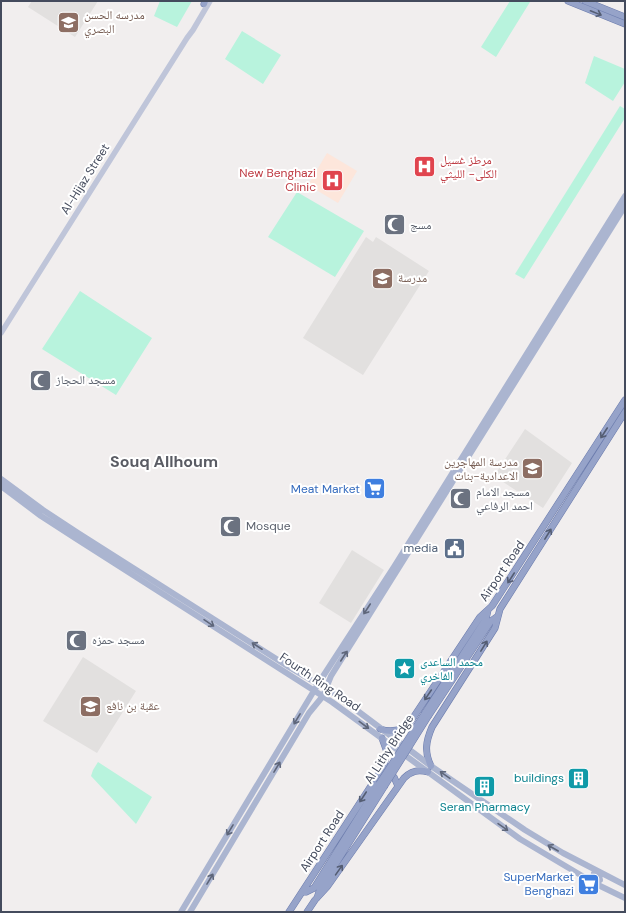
<svg xmlns="http://www.w3.org/2000/svg" width="626" height="913" font-family="'DM Sans','Noto Naskh Arabic',sans-serif">
	<style>
		.education { fill: #e2e0df }
		.medical { fill: #fde6db }
		.green { fill: #b8f3dd }
		.lines { fill: none; stroke-linecap: round; stroke-linejoin: round }
		.trunk-casing { stroke: #6c7cad; stroke-width: 7 }
		.secondary { stroke: #bfc5d9; stroke-width: 5.5 }
		.primary { stroke: #abb5d0; stroke-width: 6 }
		.trunk { stroke: #96a3c9; stroke-width: 6 }
		.trunk-bridge-casing { stroke: #6c7cad; stroke-width: 7; stroke-linecap: butt }
		.trunk-bridge { stroke: #96a3c9; stroke-width: 6 }
		.oneway { stroke: #545d73 }
		.oneway2 { stroke: #5e667a }
		.labels { text-anchor: middle; stroke-width: 4; stroke-linejoin: round; paint-order: stroke }
		.education-label { font-size: 12px; fill: #785e54; stroke: #fff; text-anchor: start }
		.health-label { font-size: 12px; fill: #be3a42; stroke: #fff; text-anchor: start }
		.street-label { font-size: 12px; fill: #444b5d; stroke: #fff }
		.worship-label { font-size: 12px; fill: #5b616d; stroke: #fff; text-anchor: start }
		.shop-label { font-size: 12px; fill: #366cbe; stroke: #fff; text-anchor: end }
		.service-label { font-size: 12px; fill: #4e5e75; stroke: #fff; text-anchor: end }
		.culture-label { font-size: 12px; fill: #0d838f; stroke: #fff; text-anchor: start }
		.district-label { font-size: 16px; font-weight: bold; fill: #5a5c64; stroke: #fff }
	</style>
	<rect width="100%" height="100%" fill="#f1eeee"/>
	<path class="education" d="M32 1H98L75 37 28 7Z
		M366 237 373 242 376 237 429 271 363 375 303 338Z
		M525 429 572 463 543 508 494 476Z
		M352 550 384 570 351 623 319 603Z
		M83 657 136 691 97 753 43 721Z"/>
	<path class="medical" d="M327 153 357 171 338 203 308 185Z"/>
	<path class="green" d="M160 1H192L177 27 154 16Z
		M510 1 530 2 496 57 481 47Z
		M242 31 281 55 263 84 225 59Z
		M594 56 625 69V82L613 101 585 83Z
		M620 106 625 109V118L524 279 515 274Z
		M297 192 364 231 335 277 268 237Z
		M80 291 152 338 116 395 42 349Z
		M98 762 152 797 136 824 91 776 93 770Z"/>
	<g class="lines">
		<defs>
			<path id="trunk" d="M568 1 625 24
				M585 1 625 17
				M204 4 205 1
				M425 713 486 619 488 610
				M429 715 491 621 498 616
				M380 729C392 733 403 730 411 721L480 617 492 606 625 400
				M431 766C424 752 426 741 432 727L495 628 500 609 625 412
				M387 772 394 777 398 786
				M302 892H306L314 888 379 784
				M317 898 320 889 384 787
				M289 912 384 766 387 752 382 738
				M307 912 315 900 327 887 404 778C411 771 418 769 428 772"/>
		</defs>
		<use href="#trunk" class="trunk-casing"/>
		<path class="secondary" d="M1 333 187 38 193 30 210 1"/>
		<path class="primary" d="M1 479 43 510 78 533 289 667 335 694 431 766 525 830 563 853 625 885
			M1 486 41 516 75 538 332 702 520 839 594 883 625 898
			M592 879 596 882 600 880 599 875 594 873
			M181 912 318 684 394 567 625 196
			M190 912 309 713 323 696 331 676 625 206"/>
		<use href="#trunk" class="trunk"/>
		<defs>
			<path id="trunk-bridge" d="M379 784 425 713
				M384 787 429 715"/>
		</defs>
		<use href="#trunk-bridge" class="trunk-bridge-casing"/>
		<use href="#trunk-bridge" class="trunk-bridge"/>
	</g>
	<defs><path id="oneway-shaft" d="M-6 0H5M1.5-3L5.5 0L1.5 3" fill="none" stroke-width="1.6" stroke-linecap="round" stroke-linejoin="round"/></defs>
	<g class="oneway">
		<use href="#oneway-shaft" transform="translate(596 13) rotate(22)"/>
		<use href="#oneway-shaft" transform="translate(604 433) rotate(123)"/>
		<use href="#oneway-shaft" transform="translate(548 534) rotate(-58)"/>
		<use href="#oneway-shaft" transform="translate(511 578) rotate(123)"/>
		<use href="#oneway-shaft" transform="translate(484 646) rotate(-58)"/>
		<use href="#oneway-shaft" transform="translate(428 695) rotate(124)"/>
		<use href="#oneway-shaft" transform="translate(363 797) rotate(123)"/>
		<use href="#oneway-shaft" transform="translate(339 870) rotate(-55)"/>
	</g>
	<g class="oneway2">
		<use href="#oneway-shaft" transform="translate(367 609) rotate(123)"/>
		<use href="#oneway-shaft" transform="translate(209 623) rotate(34)"/>
		<use href="#oneway-shaft" transform="translate(257 646) rotate(-147)"/>
		<use href="#oneway-shaft" transform="translate(344 656) rotate(-57)"/>
		<use href="#oneway-shaft" transform="translate(297 719) rotate(121)"/>
		<use href="#oneway-shaft" transform="translate(364 725) rotate(37)"/>
		<use href="#oneway-shaft" transform="translate(277 767) rotate(-59)"/>
		<use href="#oneway-shaft" transform="translate(445 775) rotate(-145)"/>
		<use href="#oneway-shaft" transform="translate(503 827) rotate(35)"/>
		<use href="#oneway-shaft" transform="translate(230 830) rotate(121)"/>
		<use href="#oneway-shaft" transform="translate(553 848) rotate(-150)"/>
		<use href="#oneway-shaft" transform="translate(210 879) rotate(-59)"/>
	</g>
	<defs>
		<symbol id="school-square" viewBox="-11 -11 22 22"><rect x="-9" y="-9" width="18" height="18" rx="4" fill="#8d6e63" stroke="#fff"/><path d="M0-5L7-2L0 1L-7-2ZM-4 1L0 2.5L4 1V4Q0 6-4 4Z" fill="#fff"/></symbol>
		<symbol id="hospital-square" viewBox="-11 -11 22 22"><rect x="-9" y="-9" width="18" height="18" rx="4" fill="#e0444e" stroke="#fff"/><path d="M-5-5h3v3.5h4V-5h3V5h-3V1.5h-4V5h-3Z" fill="#fff"/></symbol>
		<symbol id="mosque-square" viewBox="-11 -11 22 22"><rect x="-9" y="-9" width="18" height="18" rx="4" fill="#6b7280" stroke="#fff"/><path d="M3.5-4.9A6 6 0 1 0 3.5 4.9A5 5 0 1 1 3.5-4.9Z" fill="#fff"/></symbol>
		<symbol id="supermarket-square" viewBox="-11 -11 22 22"><rect x="-9" y="-9" width="18" height="18" rx="4" fill="#3f7fe0" stroke="#fff"/><path d="M-6-5.5h2.5l.6 2H6L4.5 2H-2.5L-4.4-4H-6ZM-1.5 3.2a1.3 1.3 0 1 0 .1 0ZM3 3.2a1.3 1.3 0 1 0 .1 0Z" fill="#fff"/></symbol>
		<symbol id="civic-square" viewBox="-11 -11 22 22"><rect x="-9" y="-9" width="18" height="18" rx="4" fill="#5c6f8a" stroke="#fff"/><path d="M-.6-6.5H3V-4.5H.6V-3L4-1V1h2V6H-6V1h2V-1L-.6-3ZM-1.2 2.5V6h2.4V2.5Z" fill="#fff"/></symbol>
		<symbol id="sight-square" viewBox="-11 -11 22 22"><rect x="-9" y="-9" width="18" height="18" rx="4" fill="#0f9aa8" stroke="#fff"/><path d="M0-6L1.8-2.2L6-1.7L2.9 1.2L3.7 5.4L0 3.3L-3.7 5.4L-2.9 1.2L-6-1.7L-1.8-2.2Z" fill="#fff"/></symbol>
		<symbol id="building-square" viewBox="-11 -11 22 22"><rect x="-9" y="-9" width="18" height="18" rx="4" fill="#0f9aa8" stroke="#fff"/><path d="M-4-6H4V6H1V3H-1V6H-4ZM-2.5-4.3h1.7v1.8h-1.7ZM.8-4.3h1.7v1.8H.8ZM-2.5-1h1.7V.8h-1.7ZM.8-1h1.7V.8H.8Z" fill="#fff"/></symbol>
	</defs>
	<g fill-rule="evenodd">
		<use href="#school-square" x="56" y="10" width="25" height="25"/>
		<use href="#hospital-square" x="412" y="154" width="25" height="25"/>
		<use href="#hospital-square" x="320" y="168" width="25" height="25"/>
		<use href="#mosque-square" x="382" y="212" width="25" height="25"/>
		<use href="#school-square" x="370" y="266" width="25" height="25"/>
		<use href="#mosque-square" x="28" y="368" width="25" height="25"/>
		<use href="#school-square" x="520" y="456" width="25" height="25"/>
		<use href="#supermarket-square" x="362" y="476" width="25" height="25"/>
		<use href="#mosque-square" x="448" y="486" width="25" height="25"/>
		<use href="#mosque-square" x="218" y="514" width="25" height="25"/>
		<use href="#civic-square" x="442" y="536" width="25" height="25"/>
		<use href="#mosque-square" x="64" y="628" width="25" height="25"/>
		<use href="#sight-square" x="392" y="656" width="25" height="25"/>
		<use href="#school-square" x="78" y="694" width="25" height="25"/>
		<use href="#building-square" x="566" y="766" width="25" height="25"/>
		<use href="#building-square" x="472" y="774" width="25" height="25"/>
		<use href="#supermarket-square" x="576" y="872" width="25" height="25"/>
	</g>
	<g class="labels">
		<g class="education-label">
			<text x="84" y="19">مدرسه الحسن<tspan x="84" dy="14">البصري</tspan></text>
			<text x="398" y="282">مدرسة</text>
			<text x="518" y="466" text-anchor="end">مدرسة المهاجرين<tspan x="518" dy="14">الاعدادية-بنات</tspan></text>
			<text x="106" y="710">عقبة بن نافع</text>
		</g>
		<g class="health-label">
			<text x="440" y="164">مرطز غسيل<tspan x="440" dy="14">الكلى- الليثي</tspan></text>
			<text x="316" y="177" text-anchor="end">New Benghazi<tspan x="316" dy="14">Clinic</tspan></text>
		</g>
		<g class="street-label">
			<text transform="translate(85 179) rotate(-58)" y="4">Al-Hijaz Street</text>
			<text transform="translate(502 571) rotate(-56)" y="4">Airport Road</text>
			<text transform="translate(320 682) rotate(34)" y="4">Fourth Ring Road</text>
			<text transform="translate(389 749) rotate(-57)" y="4">Al Lithy Bridge</text>
			<text transform="translate(322 841) rotate(-57)" y="4">Airport Road</text>
		</g>
		<g class="worship-label">
			<text x="410" y="229">مسج</text>
			<text x="56" y="384">مسجد الحجاز</text>
			<text x="476" y="496">مسجد الامام<tspan x="476" dy="14">احمد الرفاعي</tspan></text>
			<text x="246" y="530">Mosque</text>
			<text x="92" y="644">مسجد حمزه</text>
		</g>
		<g class="shop-label">
			<text x="360" y="493">Meat Market</text>
			<text x="574" y="881">SuperMarket<tspan x="574" dy="14">Benghazi</tspan></text>
		</g>
		<g class="service-label">
			<text x="438" y="552">media</text>
		</g>
		<g class="culture-label">
			<text x="420" y="666">محمد الساعدى<tspan x="420" dy="14">الفاخري</tspan></text>
			<text x="564" y="782" text-anchor="end">buildings</text>
			<text x="485" y="811" text-anchor="middle">Seran Pharmacy</text>
		</g>
		<g class="district-label">
			<text x="164" y="467">Souq Allhoum</text>
		</g>
	</g>
	<rect width="626" height="913" fill="none" stroke="#444b5d" stroke-width="4"/>
</svg>
